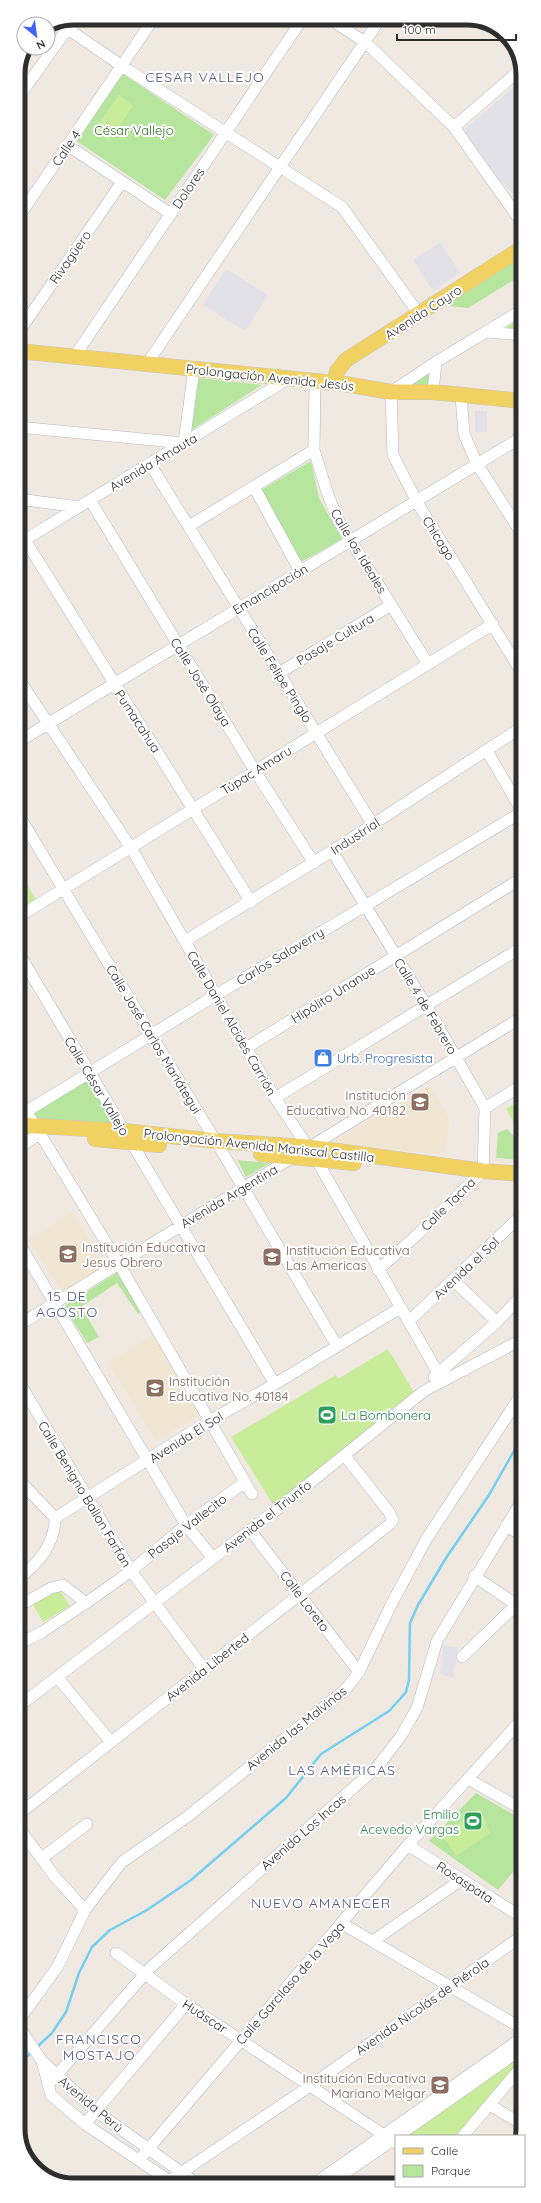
<svg xmlns="http://www.w3.org/2000/svg" width="541" height="2203" font-family="Quicksand,sans-serif">
	<style>
		.industrial { fill: #e3e1e8 }
		.education { fill: #f0e6d1 }
		.green { fill: #b6e59e }
		.pitch { fill: #c9ec9a }
		.lines { fill: none; stroke-linecap: round; stroke-linejoin: round }
		.stream { stroke: #75cff0; stroke-width: 2.5 }
		.minor-casing { stroke: #b4b7c1; stroke-width: 12 }
		.major-casing { stroke: #c9c9c9; stroke-width: 16 }
		.minor { stroke: #fff; stroke-width: 11 }
		.major { stroke: #f2d163; stroke-width: 15 }
		.labels { text-anchor: middle; stroke-width: 4; stroke-linejoin: round; paint-order: stroke }
		.park-label { font-size: 13px; fill: #2c6e1b; stroke: #fff }
		.street-label { font-size: 13px; fill: #2e2e2e; stroke: #fff }
		.shop-label { font-size: 13px; fill: #366cbe; stroke: #fff; text-anchor: start }
		.education-label { font-size: 13px; fill: #785e54; stroke: #fff; text-anchor: start }
		.leisure-label { font-size: 13px; fill: #27864d; stroke: #fff; text-anchor: start }
		.neighbourhood-label { font-size: 14px; letter-spacing: 1px; fill: #4d5680; stroke: #fff }
		.rim { fill: none; stroke: #2e2e2e; stroke-width: 5 }
	</style>
	<rect width="100%" height="100%" fill="#efe9e1"/>
	<path class="industrial" d="M522 80V192L516 196 499 180 465 135V129Z
		M440 242 460 273 433 291 413 260Z
		M226 269 268 295 245 331 203 305Z
		M475 411H487V432H475Z
		M443 1645 458 1648 453 1678 440 1674Z"/>
	<path class="education" d="M29 48H38L18 76V74Z
		M430 1085 450 1120 444 1154 337 1146 333 1142Z
		M72 1212 107 1268 64 1294 28 1240Z
		M153 1335 201 1414 156 1441 108 1362Z"/>
	<path class="green" d="M123 74 214 135 165 200 75 140Z
		M522 255V275L468 308 440 305Z
		M522 318V331L504 329Z
		M431 373 433 389 405 387Z
		M199 378 262 385 190 431Z
		M311 461 319 498 342 539 303 561 297 559 261 490Z
		M88 1079 116 1127 37 1122 33 1114Z
		M507 1129 523 1146V1160L496 1158 498 1133Z
		M237 1159V1160L270 1163 246 1177Z
		M121 1270 145 1310 138 1314 117 1283 81 1307 99 1337 87 1343 65 1308 66 1305Z
		M476 1793 523 1820V1860L498 1890 429 1841Z"/>
	<path class="pitch" d="M119 95 133 106 109 141 94 130Z
		M18 870 37 901 18 912Z
		M522 1099V1136L506 1109Z
		M388 1349 415 1394 274 1506 231 1437 336 1375 338 1379Z
		M58 1587 70 1606 43 1622 32 1603Z
		M480 1809 490 1833 456 1856 442 1834Z
		M523 2052V2061L457 2136H406Z"/>
	<g class="lines">
		<path class="stream" d="M37 2047 52 2033 66 2012 79 1973 92 1947 110 1930 147 1910 191 1880 286 1798 321 1754 389 1711 400 1699 406 1692 409 1680 410 1623 418 1605 446 1558 489 1495 523 1435
			M19 2063 32 2052"/>
		<defs>
			<path id="minor" d="M328 18 365 42 454 127 522 223
				M68 29 122 66 342 207 419 314
				M18 98 75 18
				M454 127 522 68
				M67 145 171 214
				M18 218 154 18
				M522 310 436 362 391 392 393 455 417 502 522 673
				M487 332 522 335
				M18 333 122 182
				M74 357 303 18
				M146 365 381 18
				M315 382 314 450 328 495 338 520 428 664
				M433 392 436 362
				M461 396 464 434 477 464 522 534
				M18 427 184 443 194 369
				M150 464 373 825
				M254 487 300 571
				M18 499 79 507
				M90 500 255 771 314 863
				M189 526 314 450
				M25 540 251 902
				M18 544 288 379
				M279 673 391 605
				M18 678 131 848 275 1098 316 1159 438 1373
				M18 742 522 437
				M487 751 522 811
				M18 814 221 1150 337 1346
				M332 851 426 1005 485 1108 483 1171 419 1233 378 1270
				M18 917 493 624
				M185 941 332 851 522 727
				M18 952 275 1384
				M246 1048 522 878
				M275 1098 522 947
				M19 1099 119 1264 252 1494
				M485 1108 522 1085
				M19 1116 216 995 522 812
				M19 1147 40 1134
				M19 1243 186 1525 213 1558
				M453 1280 497 1322
				M409 1321 523 1214
				M19 1325 522 1017
				M434 1377 497 1322 523 1294
				M19 1382 131 1571 204 1669
				M19 1480 55 1518C55 1544 39 1563 19 1578
				M55 1518 209 1421 275 1384 400 1308
				M506 1526 523 1536
				M250 1530 359 1672
				M474 1576 517 1605
				M19 1606 51 1588 63 1585 86 1603
				M19 1644 42 1632 86 1603 131 1571 186 1525 245 1482
				M462 1657 523 1598
				M57 1677 111 1742
				M19 1706 275 1511 424 1391 523 1339
				M468 1779 523 1810
				M19 1814 390 1524 393 1520 389 1512 345 1456
				M19 1828 55 1877 85 1910
				M408 1845 523 1918
				M42 1858 87 1824
				M341 1923 523 2029
				M373 1941 461 1880
				M116 1953 186 2004 396 2143
				M19 2020 58 1966 85 1910 122 1862 187 1817 345 1690 359 1672 392 1603 427 1538 523 1392
				M19 2027 42 2061 97 2112 199 2185
				M42 2061 51 2095 85 2124 174 2184
				M48 2085 150 1968 378 1766 401 1736 417 1708 437 1641 523 1499
				M490 2105 523 2125
				M85 2124 186 2004
				M398 2136 523 2048
				M463 2136 523 2065
				M139 2160 408 1845 523 1718
				M314 2184 523 2037
				M329 2184 396 2138
				M163 2185 310 2086 523 1935"/>
			<path id="major" d="M18 351 345 384 391 392H433L522 401
				M334 383 337 371 346 360 522 248
				M19 1125 124 1131 216 1141 308 1147 483 1171 523 1174
				M95 1139 159 1145
				M261 1154 354 1163"/>
		</defs>
		<use href="#minor" class="minor-casing"/>
		<use href="#major" class="major-casing"/>
		<use href="#minor" class="minor"/>
		<use href="#major" class="major"/>
	</g>
	<defs>
		<symbol id="shop-square" viewBox="-11 -11 22 22"><rect x="-9" y="-9" width="18" height="18" rx="4" fill="#3f7fe0" stroke="#fff"/><path d="M-5-2.5h2.3a2.7 3.5 0 0 1 5.4 0H5L5.5 6h-11ZM-1.5-2.5h3a1.5 2.3 0 0 0-3 0Z" fill="#fff"/></symbol>
		<symbol id="school-square" viewBox="-11 -11 22 22"><rect x="-9" y="-9" width="18" height="18" rx="4" fill="#8d6e63" stroke="#fff"/><path d="M0-5L7-2L0 1L-7-2ZM-4 1L0 2.5L4 1V4Q0 6-4 4Z" fill="#fff"/></symbol>
		<symbol id="stadium-square" viewBox="-11 -11 22 22"><rect x="-9" y="-9" width="18" height="18" rx="4" fill="#2e9e5b" stroke="#fff"/><path d="M0-5a6.5 5 0 1 0 0 10a6.5 5 0 1 0 0-10ZM-3.5-1.8h7v3.6h-7Z" fill="#fff"/></symbol>
	</defs>
	<g fill-rule="evenodd">
		<use href="#shop-square" x="312" y="1047" width="22" height="22"/>
		<use href="#school-square" x="409" y="1091" width="22" height="22"/>
		<use href="#school-square" x="57" y="1243" width="22" height="22"/>
		<use href="#school-square" x="261" y="1246" width="22" height="22"/>
		<use href="#school-square" x="144" y="1377" width="22" height="22"/>
		<use href="#stadium-square" x="316" y="1404" width="22" height="22"/>
		<use href="#stadium-square" x="462" y="1810" width="22" height="22"/>
		<use href="#school-square" x="429" y="2074" width="22" height="22"/>
	</g>
	<g class="labels">
		<g class="park-label">
			<text x="134" y="135">César Vallejo</text>
		</g>
		<g class="street-label">
			<text transform="translate(66 148) rotate(-56)" y="5">Calle 4</text>
			<text transform="translate(188 188) rotate(-56)" y="5">Dolores</text>
			<text transform="translate(70 257) rotate(-55)" y="5">Rivagüero</text>
			<text transform="translate(423 312) rotate(-33)" y="5">Avenida Cayro</text>
			<text transform="translate(270 377) rotate(6)" y="5">Prolongación Avenida Jesús</text>
			<text transform="translate(153 462) rotate(-31)" y="5">Avenida Amauta</text>
			<text transform="translate(439 538) rotate(58)" y="5">Chicago</text>
			<text transform="translate(359 551) rotate(59)" y="5">Calle los Ideales</text>
			<text transform="translate(270 589) rotate(-31)" y="5">Emancipación</text>
			<text transform="translate(335 639) rotate(-31)" y="5">Pasaje Cultura</text>
			<text transform="translate(280 675) rotate(58)" y="5">Calle Felipe Pinglo</text>
			<text transform="translate(201 682) rotate(58)" y="5">Calle José Olaya</text>
			<text transform="translate(138 721) rotate(57)" y="5">Pumacahua</text>
			<text transform="translate(256 770) rotate(-32)" y="5">Túpac Amaru</text>
			<text transform="translate(355 836) rotate(-33)" y="5">Industrial</text>
			<text transform="translate(280 956) rotate(-31)" y="5">Carlos Salaverry</text>
			<text transform="translate(333 994) rotate(-32)" y="5">Hipólito Unanue</text>
			<text transform="translate(426 1006) rotate(59)" y="5">Calle 4 de Febrero</text>
			<text transform="translate(232 1023) rotate(60)" y="5">Calle Daniel Alcides Carrión</text>
			<text transform="translate(154 1039) rotate(59)" y="5">Calle José Carlos Mariátegui</text>
			<text transform="translate(97 1086) rotate(59)" y="5">Calle César Vallejo</text>
			<text transform="translate(259 1145) rotate(6)" y="5">Prolongación Avenida Mariscal Castilla</text>
			<text transform="translate(229 1196) rotate(-31)" y="5">Avenida Argentina</text>
			<text transform="translate(448 1204) rotate(-44)" y="5">Calle Tacna</text>
			<text transform="translate(466 1268) rotate(-43)" y="5">Avenida el Sol</text>
			<text transform="translate(186 1437) rotate(-32)" y="5">Avenida El Sol</text>
			<text transform="translate(85 1494) rotate(59)" y="5">Calle Benigno Ballon Farfan</text>
			<text transform="translate(267 1516) rotate(-38)" y="5">Avenida el Triunfo</text>
			<text transform="translate(187 1526) rotate(-38)" y="5">Pasaje Vallecito</text>
			<text transform="translate(305 1601) rotate(53)" y="5">Calle Loreto</text>
			<text transform="translate(207 1667) rotate(-38)" y="5">Avenida Liberted</text>
			<text transform="translate(296 1728) rotate(-39)" y="5">Avenida las Malvinas</text>
			<text transform="translate(303 1832) rotate(-41)" y="5">Avenida Los Incas</text>
			<text transform="translate(465 1882) rotate(33)" y="5">Rosaspata</text>
			<text transform="translate(290 1983) rotate(-49)" y="5">Calle Garcilaso de la Vega</text>
			<text transform="translate(422 2006) rotate(-35)" y="5">Avenida Nicolás de Piérola</text>
			<text transform="translate(205 2016) rotate(33)" y="5">Huáscar</text>
			<text transform="translate(91 2104) rotate(40)" y="5">Avenida Perú</text>
		</g>
		<g class="shop-label">
			<text x="337" y="1063">Urb. Progresista</text>
		</g>
		<g class="education-label">
			<text x="406" y="1100" text-anchor="end">Institución<tspan x="406" dy="15">Educativa No. 40182</tspan></text>
			<text x="82" y="1252">Institución Educativa<tspan x="82" dy="15">Jesus Obrero</tspan></text>
			<text x="286" y="1255">Institución Educativa<tspan x="286" dy="15">Las Americas</tspan></text>
			<text x="169" y="1386">Institución<tspan x="169" dy="15">Educativa No. 40184</tspan></text>
			<text x="426" y="2083" text-anchor="end">Institución Educativa<tspan x="426" dy="15">Mariano Melgar</tspan></text>
		</g>
		<g class="leisure-label">
			<text x="341" y="1420">La Bombonera</text>
			<text x="459" y="1819" text-anchor="end">Emilio<tspan x="459" dy="15">Acevedo Vargas</tspan></text>
		</g>
		<g class="neighbourhood-label">
			<text x="205" y="82">CESAR VALLEJO</text>
			<text x="67" y="1301">15 DE<tspan x="67" dy="16">AGOSTO</tspan></text>
			<text x="342" y="1775">LAS AMÉRICAS</text>
			<text x="321" y="1908">NUEVO AMANECER</text>
			<text x="99" y="2044">FRANCISCO<tspan x="99" dy="16">MOSTAJO</tspan></text>
		</g>
	</g>
	<path d="M0 0H541V2203H0ZM74 25H467A49 49 0 0 1 516 74V2129A49 49 0 0 1 467 2178H74A49 49 0 0 1 25 2129V74A49 49 0 0 1 74 25Z" fill="#fff" fill-rule="evenodd"/>
	<path class="rim" d="M74 25H467A49 49 0 0 1 516 74V2129A49 49 0 0 1 467 2178H74A49 49 0 0 1 25 2129V74A49 49 0 0 1 74 25Z"/>
	<rect x="395" y="2135" width="130" height="52" fill="#ffffff" stroke="#ababab"/>
	<rect x="403" y="2148" width="20" height="6" fill="#f2d163" stroke="#ababab"/>
	<text x="431" y="2155" font-size="12" fill="#2e2e2e">Calle</text>
	<rect x="403" y="2165" width="20" height="12" fill="#b6e59e" stroke="#ababab"/>
	<text x="431" y="2175" font-size="12" fill="#2e2e2e">Parque</text>
	<g transform="translate(36 36) rotate(151)"><circle r="19" fill="#ffffff" stroke="#ababab"/>
	<path d="M0-3L7 15L0 10L-7 15Z" fill="#4264fb"/>
	<text y="-6" font-size="11" font-weight="bold" text-anchor="middle" fill="#2e2e2e">N</text>
	</g>
	<path d="M397 34v6h119v-6" fill="none" stroke="#2e2e2e" stroke-width="2"/>
	<text x="403" y="34" font-size="12" fill="#2e2e2e" stroke="#ffffff" stroke-width="3" paint-order="stroke">100 m</text>
</svg>
